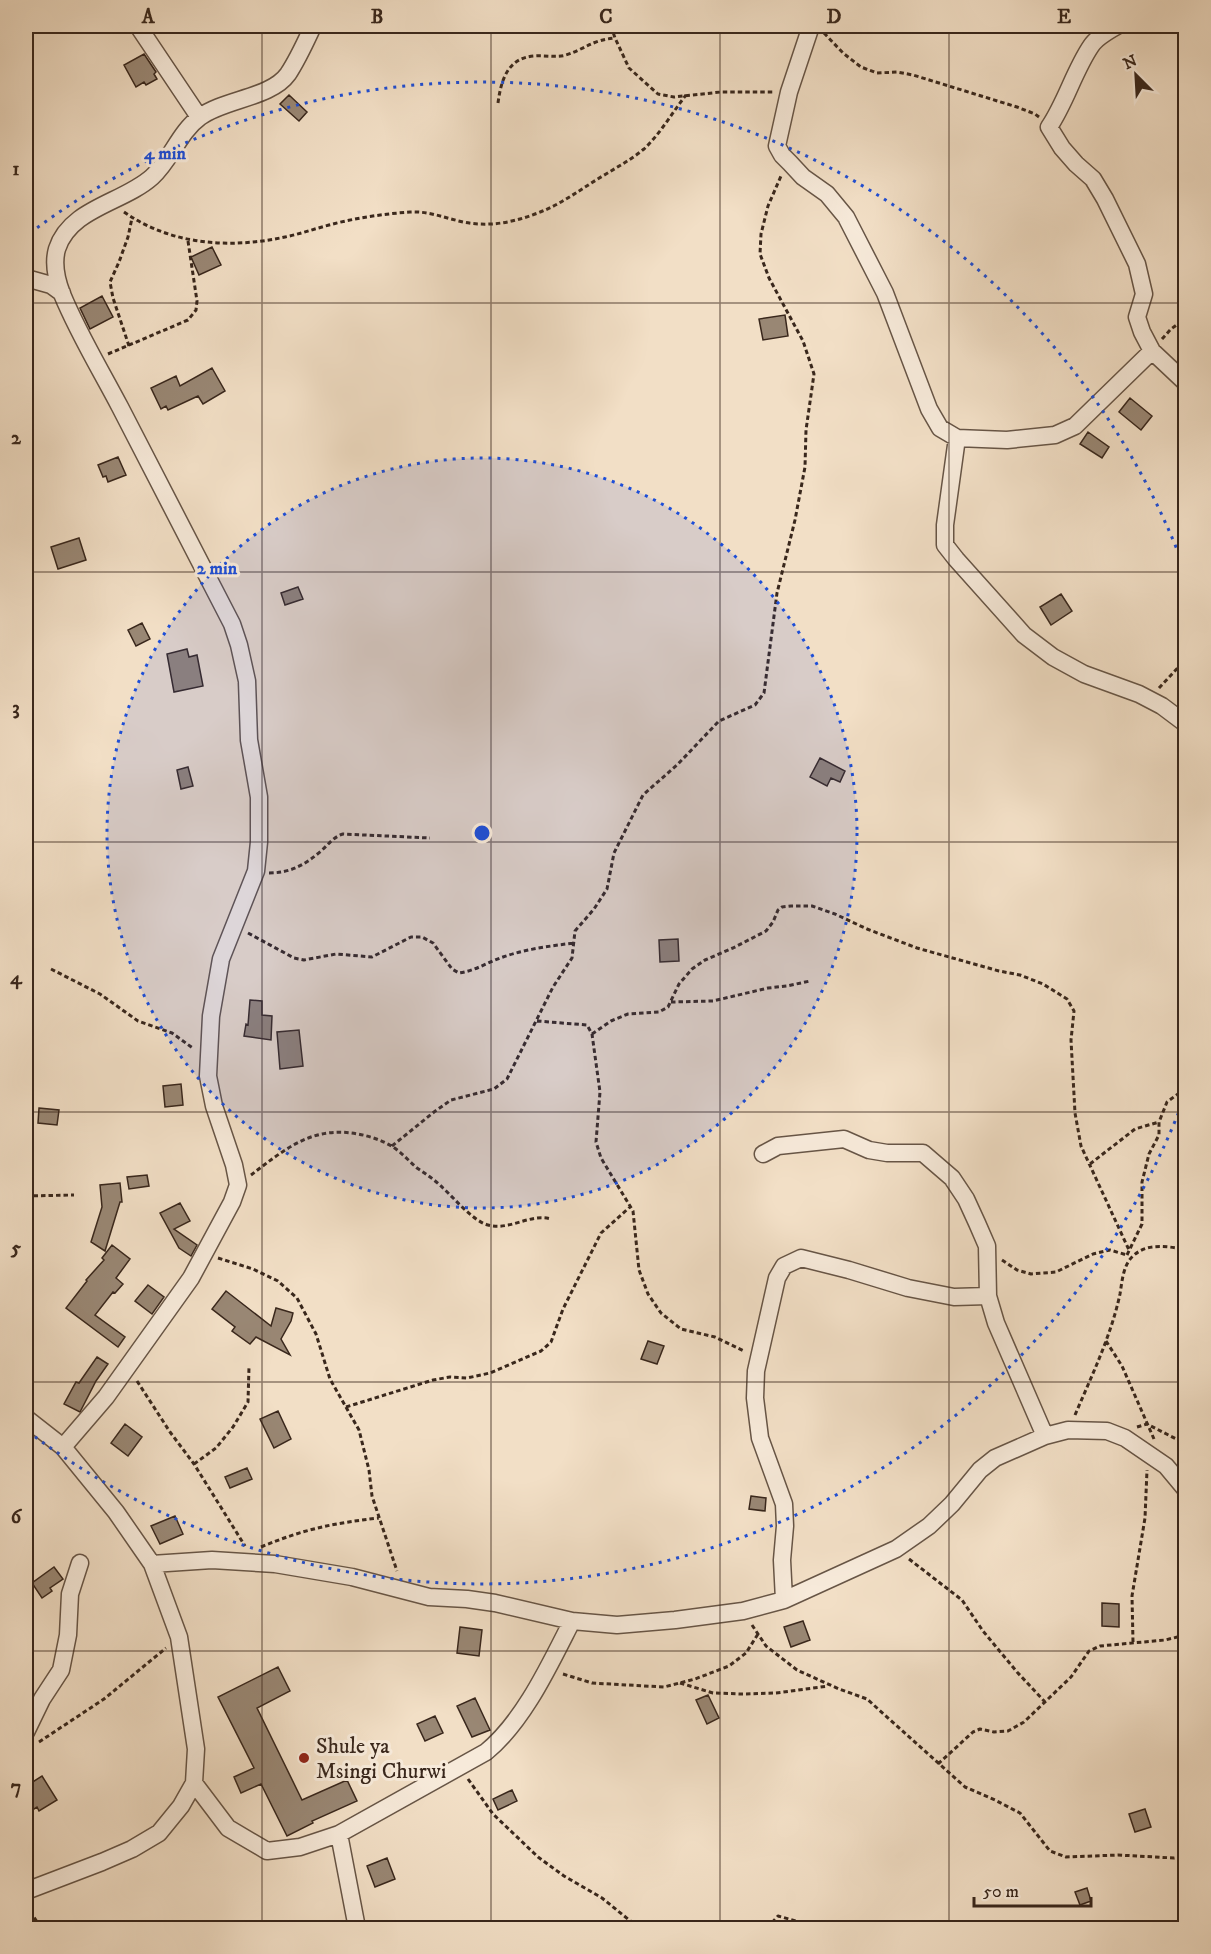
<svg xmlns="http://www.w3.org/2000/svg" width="1211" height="1954" font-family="'IM FELL DW Pica',serif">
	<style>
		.building { fill: #998774; stroke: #39271c; stroke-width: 1.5 }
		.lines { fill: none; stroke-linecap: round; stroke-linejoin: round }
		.minor-casing { stroke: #675546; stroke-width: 19 }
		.path { stroke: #39271c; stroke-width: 3; stroke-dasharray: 4.5 3; stroke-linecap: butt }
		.minor { stroke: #f7eada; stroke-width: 16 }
		.grid { fill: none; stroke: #39271c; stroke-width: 1.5; stroke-opacity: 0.55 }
		.ring { fill: none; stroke: #1d4ed8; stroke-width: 3; stroke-dasharray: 3 6 }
		.poi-dot { fill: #8f2418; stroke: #f7eada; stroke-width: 2 }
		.labels { text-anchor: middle; stroke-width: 6; stroke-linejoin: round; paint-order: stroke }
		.poi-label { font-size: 22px; fill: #39271c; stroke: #f7eada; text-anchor: start }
		.centre { fill: #1d4ed8; stroke: #f7eada; stroke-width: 3 }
		.ring-label { font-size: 18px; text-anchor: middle; font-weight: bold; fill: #1d4ed8; stroke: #f7eada; stroke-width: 6; stroke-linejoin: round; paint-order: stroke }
		.neatline { fill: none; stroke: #39271c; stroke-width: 2 }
		.grid-label { font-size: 20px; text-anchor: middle; font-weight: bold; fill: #39271c }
	</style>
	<rect width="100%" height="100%" fill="#f2dfc6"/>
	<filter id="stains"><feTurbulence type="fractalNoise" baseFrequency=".00333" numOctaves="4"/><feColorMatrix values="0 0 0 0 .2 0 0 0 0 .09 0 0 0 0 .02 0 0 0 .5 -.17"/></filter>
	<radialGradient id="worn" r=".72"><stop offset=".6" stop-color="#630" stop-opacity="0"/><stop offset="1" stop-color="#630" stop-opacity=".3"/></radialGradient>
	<path class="building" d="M144 54 156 72 154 74 157 79 146 85 144 82 136 87 124 65Z
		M289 95 307 112 299 121 280 104Z
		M212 247 221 265 199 275 191 257Z
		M102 296 113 317 90 329 80 308Z
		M785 315 788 336 763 340 759 319Z
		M212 368 225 391 203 404 198 396 168 410 166 406 161 409 151 388 176 376 180 386Z
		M1130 398 1152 416 1141 430 1119 412Z
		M1088 432 1109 447 1102 458 1080 444Z
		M118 457 126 475 108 482 106 476 103 477 98 465Z
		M79 538 86 560 58 569 51 547Z
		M298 587 303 599 285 605 281 593Z
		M1061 594 1072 611 1051 625 1040 607Z
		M142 623 150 639 136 646 128 630Z
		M187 649 189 657 197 655 203 686 174 692 167 654Z
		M820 758 845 771 840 782 831 778 827 786 810 777Z
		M188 767 193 786 181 789 177 770Z
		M678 939 679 961 660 962 659 940Z
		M250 1000 262 1001V1015L272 1016 271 1040 244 1036 246 1024 248 1025Z
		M299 1030 303 1066 280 1069 277 1032Z
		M181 1084 183 1105 165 1107 163 1086Z
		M39 1108 59 1110 57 1125 38 1123Z
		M147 1175 149 1186 129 1189 127 1177Z
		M120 1183 122 1202H120L105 1251 91 1242 102 1207 100 1185Z
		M180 1203 190 1221 174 1229 197 1245 191 1256 179 1248 160 1213Z
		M112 1245 130 1259 116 1278 123 1284 115 1293 113 1292 95 1315 125 1337 118 1347 66 1308 87 1281 86 1280 104 1260 102 1258Z
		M148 1285 164 1297 152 1314 135 1301Z
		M226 1291 271 1326 276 1308 293 1313 291 1321 281 1339 290 1355 256 1337 250 1344 232 1331 235 1327 212 1309Z
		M648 1341 664 1346 657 1364 641 1359Z
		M97 1357 108 1364 96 1381 80 1412 64 1404 76 1382 79 1383Z
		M278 1411 291 1439 274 1448 260 1419Z
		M125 1424 142 1437 128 1456 111 1443Z
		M247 1468 252 1479 230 1488 225 1477Z
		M751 1496 766 1498 765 1511 749 1509Z
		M175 1516 183 1534 160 1544 151 1526Z
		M54 1567 63 1579 50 1588 52 1591 42 1598 32 1583Z
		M1102 1603 1119 1604V1627L1102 1626Z
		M803 1621 810 1640 791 1647 784 1627Z
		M460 1627 482 1630 479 1656 457 1653Z
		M278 1667 290 1691 257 1708 302 1800 347 1780 357 1801 312 1821 313 1823 287 1836 261 1784 241 1793 234 1777 254 1768 218 1697Z
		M708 1695 719 1718 707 1724 696 1700Z
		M475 1698 490 1730 472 1737 457 1706Z
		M435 1716 443 1733 425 1741 417 1724Z
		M42 1776 57 1800 39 1811 37 1807 26 1814V1789L32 1785 31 1783Z
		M512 1790 517 1801 498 1810 493 1799Z
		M1145 1809 1151 1827 1135 1832 1129 1814Z
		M387 1858 395 1879 375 1887 367 1866Z
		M1087 1888 1091 1901 1080 1905 1075 1892Z"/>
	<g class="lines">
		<defs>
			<path id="minor" d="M138 26 199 117
				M811 26 789 92 777 146 782 155 790 163 803 177 827 194 846 217 885 293 929 409 940 428 957 438 1007 440 1055 435 1075 426 1152 351
				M1117 26C1108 31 1096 38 1091 46 1074 71 1066 102 1049 127L1062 148 1076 164 1093 179 1105 199 1137 264 1144 294 1137 317 1142 332 1152 351 1186 383
				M26 278 51 285 62 293
				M957 438 945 525V545L956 559 1024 635 1053 657 1084 674 1139 694 1162 706 1186 724
				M763 1154 778 1146 844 1139 869 1150 887 1153H923L952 1178 966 1199 977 1223 987 1246 988 1296 996 1323 1045 1436
				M26 1418 63 1447 116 1512 152 1564 179 1637 196 1749 194 1783 181 1806 159 1833 132 1849 102 1862 26 1891
				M63 1447 106 1397 191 1278 232 1202 238 1185 234 1165 214 1106 208 1076 211 1016 221 959 256 871 259 842V797L249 740 247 681 239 645 232 624C195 551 157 479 120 407 100 369 78 333 62 294 57 281 53 263 57 249 70 208 123 203 152 177 171 160 179 132 200 117 224 99 271 98 288 74 298 59 306 41 313 26
				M152 1564 212 1560 275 1564 352 1577 429 1597 467 1599 495 1603 572 1621 617 1625 675 1620 743 1611 784 1600 896 1549 929 1526 952 1504 980 1470 995 1458 1045 1436 1068 1430 1107 1431 1125 1438 1166 1466 1186 1490
				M784 1600 782 1560 785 1526 784 1504 760 1438 755 1398 756 1371 777 1278 784 1266 801 1258 849 1270 908 1288 954 1297 988 1296
				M26 1732 42 1699 61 1670 68 1635 70 1594 80 1563
				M194 1783 228 1828 267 1851 300 1847 339 1834 486 1752C524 1721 550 1664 572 1621
				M339 1834 357 1928"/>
		</defs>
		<use href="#minor" class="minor-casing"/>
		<path class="path" d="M611 26 615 38 629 68 658 94 674 97 721 92H775
			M824 33 843 53 861 67 877 73 897 72 913 75 1017 107 1035 114 1039 117
			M498 103C501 81 507 58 534 56 545 55 556 58 566 55 585 49 592 40 615 38
			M124 212C171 245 230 249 285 237 300 234 314 229 329 225 355 218 383 214 410 212 429 211 445 218 463 222 488 227 511 223 535 214 561 205 582 188 606 174 619 166 632 159 644 149 660 134 672 113 686 95
			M1162 339 1171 329 1186 318
			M129 346 113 298 110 282 119 262 128 237 132 218
			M108 354 188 320 196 310 197 301 188 241
			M1159 688 1186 659
			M269 873C290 873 305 865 321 851 328 845 333 837 343 834L430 838
			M248 933 294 958 304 960 336 954 372 957 411 937H422L433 943 452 969 459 973C475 971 488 962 503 957 526 949 550 946 574 943
			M51 969 100 994 138 1021 172 1033 194 1049
			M671 1002 713 1001 768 988 787 986 810 981
			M537 1021 587 1025 592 1034 600 1092 596 1142 601 1158 633 1211 639 1270 648 1294 661 1313 681 1329 715 1337 744 1351
			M592 1034 611 1021 628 1014 659 1012 668 1007 679 984 692 969 705 960 733 948 766 931 773 922 778 910 782 907 791 906H812L835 914 867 929 917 948 999 971 1020 975 1043 984 1067 999 1074 1011 1071 1040 1075 1113 1081 1146 1129 1250
			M392 1146 434 1112 451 1100 494 1089 507 1079 553 987 572 958 575 931 594 909 607 889 614 853 643 795 678 764 719 721 755 705 764 693 777 593 795 520 805 467 806 430 814 374 803 341 769 278 760 254 761 234 768 206 781 176
			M1090 1164 1135 1129 1159 1122
			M251 1175C272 1159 296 1139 322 1134 344 1129 374 1135 393 1147 402 1153 409 1161 417 1168 426 1174 435 1180 443 1188 454 1198 473 1221 488 1225 510 1231 530 1213 551 1219
			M26 1196 74 1195
			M1127 1255 1142 1224V1182L1149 1154 1159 1135V1122L1167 1102 1186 1088
			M218 1258 253 1269 278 1281 297 1298 316 1334 330 1379 359 1430 369 1470 372 1496 397 1571
			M1002 1260 1017 1270 1031 1274 1056 1272 1093 1254 1110 1250 1127 1255
			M1106 1341 1122 1366 1154 1439
			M137 1381 170 1432 194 1464 245 1546
			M346 1407 433 1380 450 1377 467 1378 490 1373 541 1351 551 1342 563 1309 601 1233 631 1206
			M1075 1415C1092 1375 1111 1336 1120 1294 1122 1282 1123 1265 1133 1256 1148 1242 1167 1247 1186 1249
			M1137 1427 1147 1424 1186 1444
			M194 1464 216 1448 233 1427 248 1402 249 1367
			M261 1547C304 1529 334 1523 379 1518
			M909 1559 962 1600 983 1631 1017 1672 1045 1702
			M752 1625 766 1646 797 1670 839 1689 867 1699 965 1787 995 1800 1020 1813 1050 1851 1066 1857 1118 1855 1174 1858 1186 1856
			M1133 1642 1132 1596 1145 1518 1147 1470
			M563 1674 592 1683 664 1687 695 1679 729 1666 746 1653 758 1634
			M680 1683 713 1693 742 1694 776 1693 828 1686
			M39 1742 104 1699 166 1648
			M938 1764 973 1732 980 1729 994 1732 1008 1731 1024 1722 1071 1677 1089 1651 1100 1646 1165 1640 1186 1635
			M468 1779 493 1814 538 1857 564 1876 602 1898 639 1928
			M26 1905 41 1928
			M767 1928 778 1916 796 1921 811 1928"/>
		<use href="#minor" class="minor"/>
	</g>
	<path class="grid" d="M262 26V1928M491 26V1928M720 26V1928M949 26V1928M26 303H1186M26 572H1186M26 842H1186M26 1112H1186M26 1382H1186M26 1651H1186"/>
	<circle cx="482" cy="833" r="375" fill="#1d4ed8" fill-opacity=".12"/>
	<g class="ring">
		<circle cx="482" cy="833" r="375"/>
		<path d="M1185 1096A751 751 0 0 1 30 1433M30 233A751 751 0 0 1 1185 570"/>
	</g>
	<circle class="poi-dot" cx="304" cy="1758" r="6"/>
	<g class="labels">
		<g class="poi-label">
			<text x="316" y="1753">Shule ya<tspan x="316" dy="25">Msingi Churwi</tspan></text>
		</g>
	</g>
	<circle cx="482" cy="833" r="9" class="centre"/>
	<g class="ring-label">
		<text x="165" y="159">4 min</text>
		<text x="217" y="574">2 min</text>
	</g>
	<rect width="1211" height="1954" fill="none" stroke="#f2dfc6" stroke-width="66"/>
	<g transform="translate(1136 75) rotate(336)" stroke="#f7eada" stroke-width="4.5" paint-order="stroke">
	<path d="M0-4.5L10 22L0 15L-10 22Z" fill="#39271c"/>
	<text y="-9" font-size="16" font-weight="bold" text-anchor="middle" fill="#39271c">N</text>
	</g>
	<path d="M974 1897v9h117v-9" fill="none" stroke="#39271c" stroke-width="3"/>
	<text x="983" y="1897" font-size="18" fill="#39271c" stroke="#f7eada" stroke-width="4.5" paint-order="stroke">50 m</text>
	<rect x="33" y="33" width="1145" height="1888" class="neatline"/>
	<g class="grid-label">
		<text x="148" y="23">A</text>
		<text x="377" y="23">B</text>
		<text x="606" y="23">C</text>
		<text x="834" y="23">D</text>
		<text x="1064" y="23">E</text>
		<text x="16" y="175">1</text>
		<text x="16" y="444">2</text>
		<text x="16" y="714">3</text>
		<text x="16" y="984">4</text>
		<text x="16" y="1254">5</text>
		<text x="16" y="1523">6</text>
		<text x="16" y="1793">7</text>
	</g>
	<rect width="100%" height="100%" filter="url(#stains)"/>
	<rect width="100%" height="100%" fill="url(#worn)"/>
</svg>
